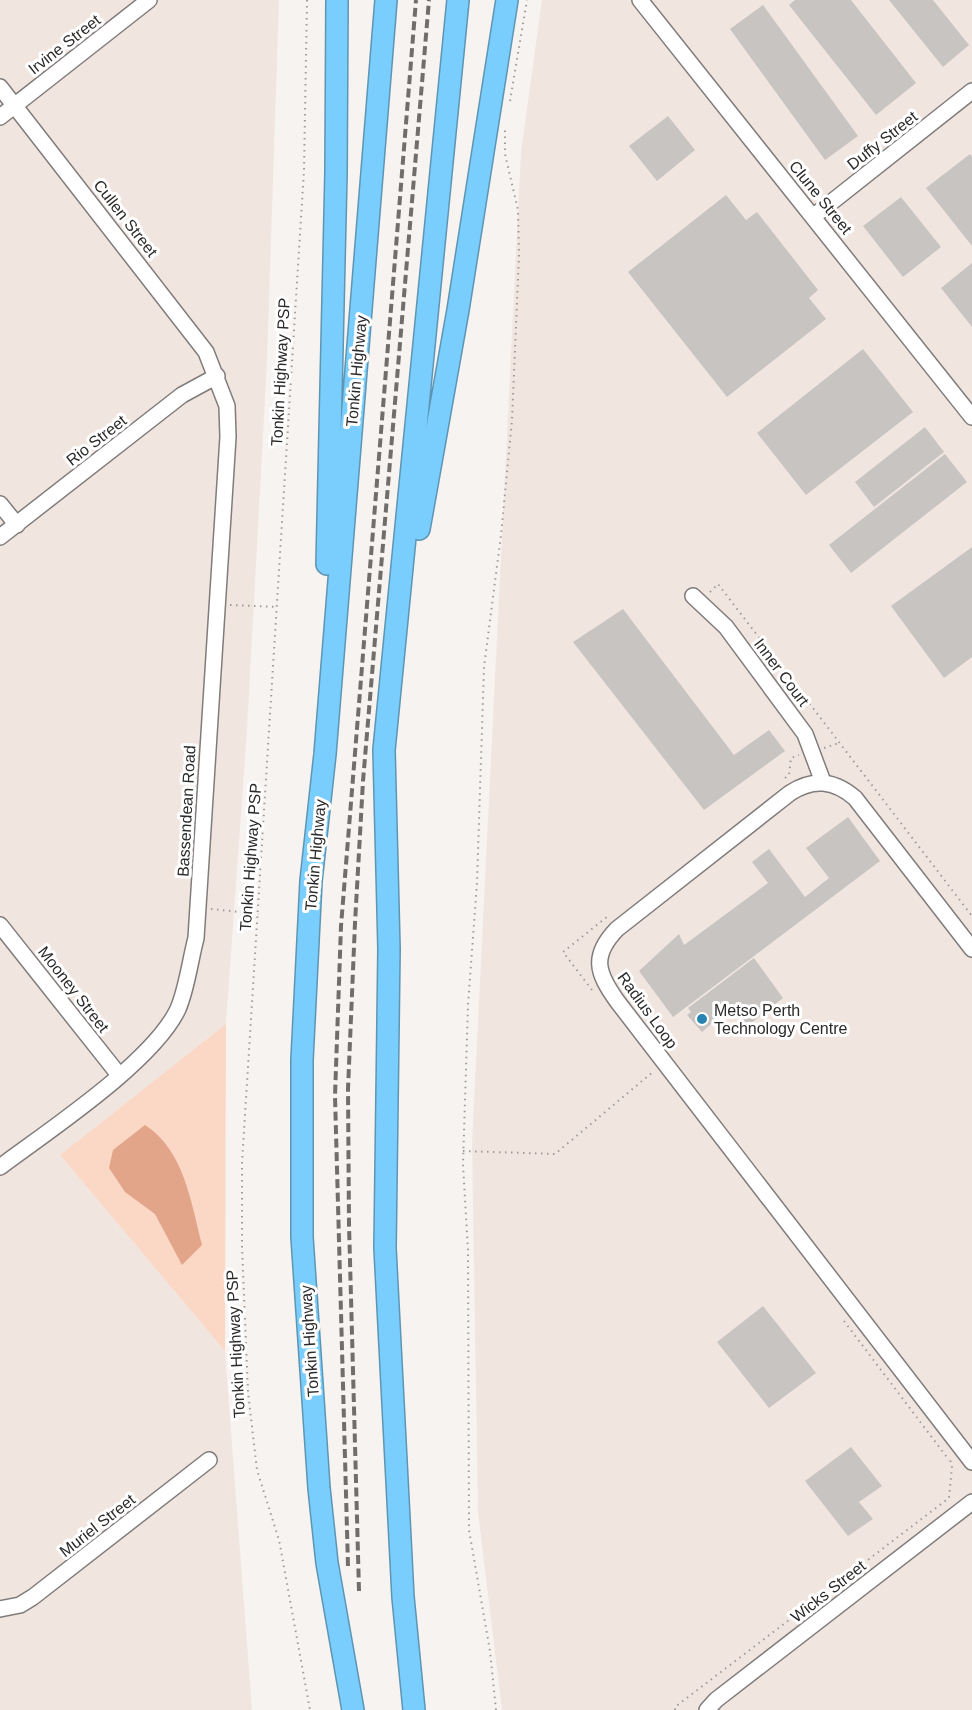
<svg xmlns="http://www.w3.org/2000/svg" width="972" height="1710" font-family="Helvetica,sans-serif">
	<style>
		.built { fill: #f1e5e0 }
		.green { fill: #fbd7c6 }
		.water { fill: #e3a589 }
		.building { fill: #c8c4c2 }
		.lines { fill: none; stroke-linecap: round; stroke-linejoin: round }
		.minor-casing { stroke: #807c7b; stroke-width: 18 }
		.highway-casing { stroke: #5e95b3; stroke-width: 24 }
		.path { stroke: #9e9b99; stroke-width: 2; stroke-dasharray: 1.5 4.5; stroke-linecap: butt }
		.minor { stroke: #fff; stroke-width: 15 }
		.highway { stroke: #7acefd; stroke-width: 21 }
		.rail { stroke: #706e6d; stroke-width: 4; stroke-dasharray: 9 4.5; stroke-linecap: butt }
		.poi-dot { fill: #2784b0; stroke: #fff; stroke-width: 2 }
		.labels { text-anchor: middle; stroke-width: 6; stroke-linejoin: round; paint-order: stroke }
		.street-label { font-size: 16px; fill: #2b2a29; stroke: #fff }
		.poi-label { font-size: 16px; fill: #2b2a29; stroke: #fff; text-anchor: start }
	</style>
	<rect width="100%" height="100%" fill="#f7f3f1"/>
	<path class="built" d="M0 0H279L267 361 247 730 226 1024 60 1155 225 1351 252 1710H0Z
		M542 0H972V1710H502L478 1512 472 1143 521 152Z"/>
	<path class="green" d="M226 1024 225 1351 60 1155Z"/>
	<path class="water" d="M145 1125C184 1150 191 1202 202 1245L182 1265 155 1214 125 1192 109 1168 113 1150Z"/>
	<path class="building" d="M795 0H851L916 83 876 115 789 5Z
		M889 0H933L969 45 943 67Z
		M763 5 858 136 825 160 730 29Z
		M668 116 695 150 657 181 629 146Z
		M970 154 972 157V246L926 188Z
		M726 195 746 220 757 212 818 290 809 298 826 319 727 397 628 272Z
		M901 197 941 247 903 277 863 226Z
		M972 263V327L941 288Z
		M863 349 913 412 806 495 757 433Z
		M925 427 944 452 874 507 855 482Z
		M945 454 967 482 851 573 829 545Z
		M972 547V657L944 678 891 606Z
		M623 609 734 755 769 730 785 751 704 810 573 642Z
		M848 817 880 861 673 1017 639 971 679 934 684 945 768 883 752 862 769 849 805 897 829 878 806 848Z
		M754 958 783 998 745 1028 730 1007 702 1032 687 1015 691 1012 688 1008Z
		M763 1306 816 1373 769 1408 717 1342Z
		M851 1447 882 1486 859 1502 873 1519 848 1536 805 1481Z"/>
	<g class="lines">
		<defs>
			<path id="minor" d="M640 0 972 417
				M0 87 206 352 227 406 228 437 196 938C190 961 187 988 178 1009 153 1062 48 1131 0 1167
				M0 117 149 0
				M814 216 972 91
				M0 504 17 525
				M0 537 182 395 217 376
				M693 596 726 627 805 734 823 782
				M0 925 119 1075
				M972 949 855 798C834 780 813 778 790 793L617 929C591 956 597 973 617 1001L972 1462
				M0 1609 20 1605 33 1597 209 1460
				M707 1710 716 1700 972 1502"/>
			<path id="highway" d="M419 529 458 310 507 0
				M327 564 336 172 337 0
				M353 1710 327 1563 319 1488 302 1237V1060L311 881 325 754 386 0
				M414 1710 403 1597 385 1248 389 949 384 750 458 0"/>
		</defs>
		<use href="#minor" class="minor-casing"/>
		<use href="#highway" class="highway-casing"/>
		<path class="path" d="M307 0 304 170 242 1163V1246L248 1392 257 1470 279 1540 310 1710
			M510 101 527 0
			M710 592 718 584 972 916
			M230 605 278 607
			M824 748 839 743
			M785 778 789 775 791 758 799 755
			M211 909 259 914
			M592 990 563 952 608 916
			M463 1151 555 1154 654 1071
			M844 1321 949 1460
			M496 1710 490 1651 469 1530 468 1251 463 1164 468 1005 477 883 484 667 501 535 512 420 519 255 518 210 505 154V130
			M675 1710V1707L949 1498 952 1466 950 1460"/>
		<use href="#minor" class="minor"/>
		<use href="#highway" class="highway"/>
		<path class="rail" d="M348 1566 335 1096 341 926 416 0
			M359 1591 349 1224 348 1089 355 923 363 781 429 0"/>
	</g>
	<circle class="poi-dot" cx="702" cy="1019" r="6"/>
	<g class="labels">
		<g class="street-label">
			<text transform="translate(64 44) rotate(-38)" y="6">Irvine Street</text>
			<text transform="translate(882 140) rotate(-38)" y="6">Duffy Street</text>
			<text transform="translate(821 197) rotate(51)" y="6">Clune Street</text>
			<text transform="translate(126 218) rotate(52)" y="6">Cullen Street</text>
			<text transform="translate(356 371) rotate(-85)" y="6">Tonkin Highway</text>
			<text transform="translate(280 372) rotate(-87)" y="6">Tonkin Highway PSP</text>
			<text transform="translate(96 440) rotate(-38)" y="6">Rio Street</text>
			<text transform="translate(782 672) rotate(53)" y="6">Inner Court</text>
			<text transform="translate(186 811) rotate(-87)" y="6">Bassendean Road</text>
			<text transform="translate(315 855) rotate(-85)" y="6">Tonkin Highway</text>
			<text transform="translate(250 857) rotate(-86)" y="6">Tonkin Highway PSP</text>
			<text transform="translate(74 989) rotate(52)" y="6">Mooney Street</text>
			<text transform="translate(648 1010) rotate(54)" y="6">Radius Loop</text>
			<text transform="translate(309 1341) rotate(-94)" y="6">Tonkin Highway</text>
			<text transform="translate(235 1344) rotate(-93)" y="6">Tonkin Highway PSP</text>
			<text transform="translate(97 1525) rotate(-38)" y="6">Muriel Street</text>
			<text transform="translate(828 1591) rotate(-38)" y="6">Wicks Street</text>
		</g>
		<g class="poi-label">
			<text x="714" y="1016">Metso Perth<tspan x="714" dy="18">Technology Centre</tspan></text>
		</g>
	</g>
</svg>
